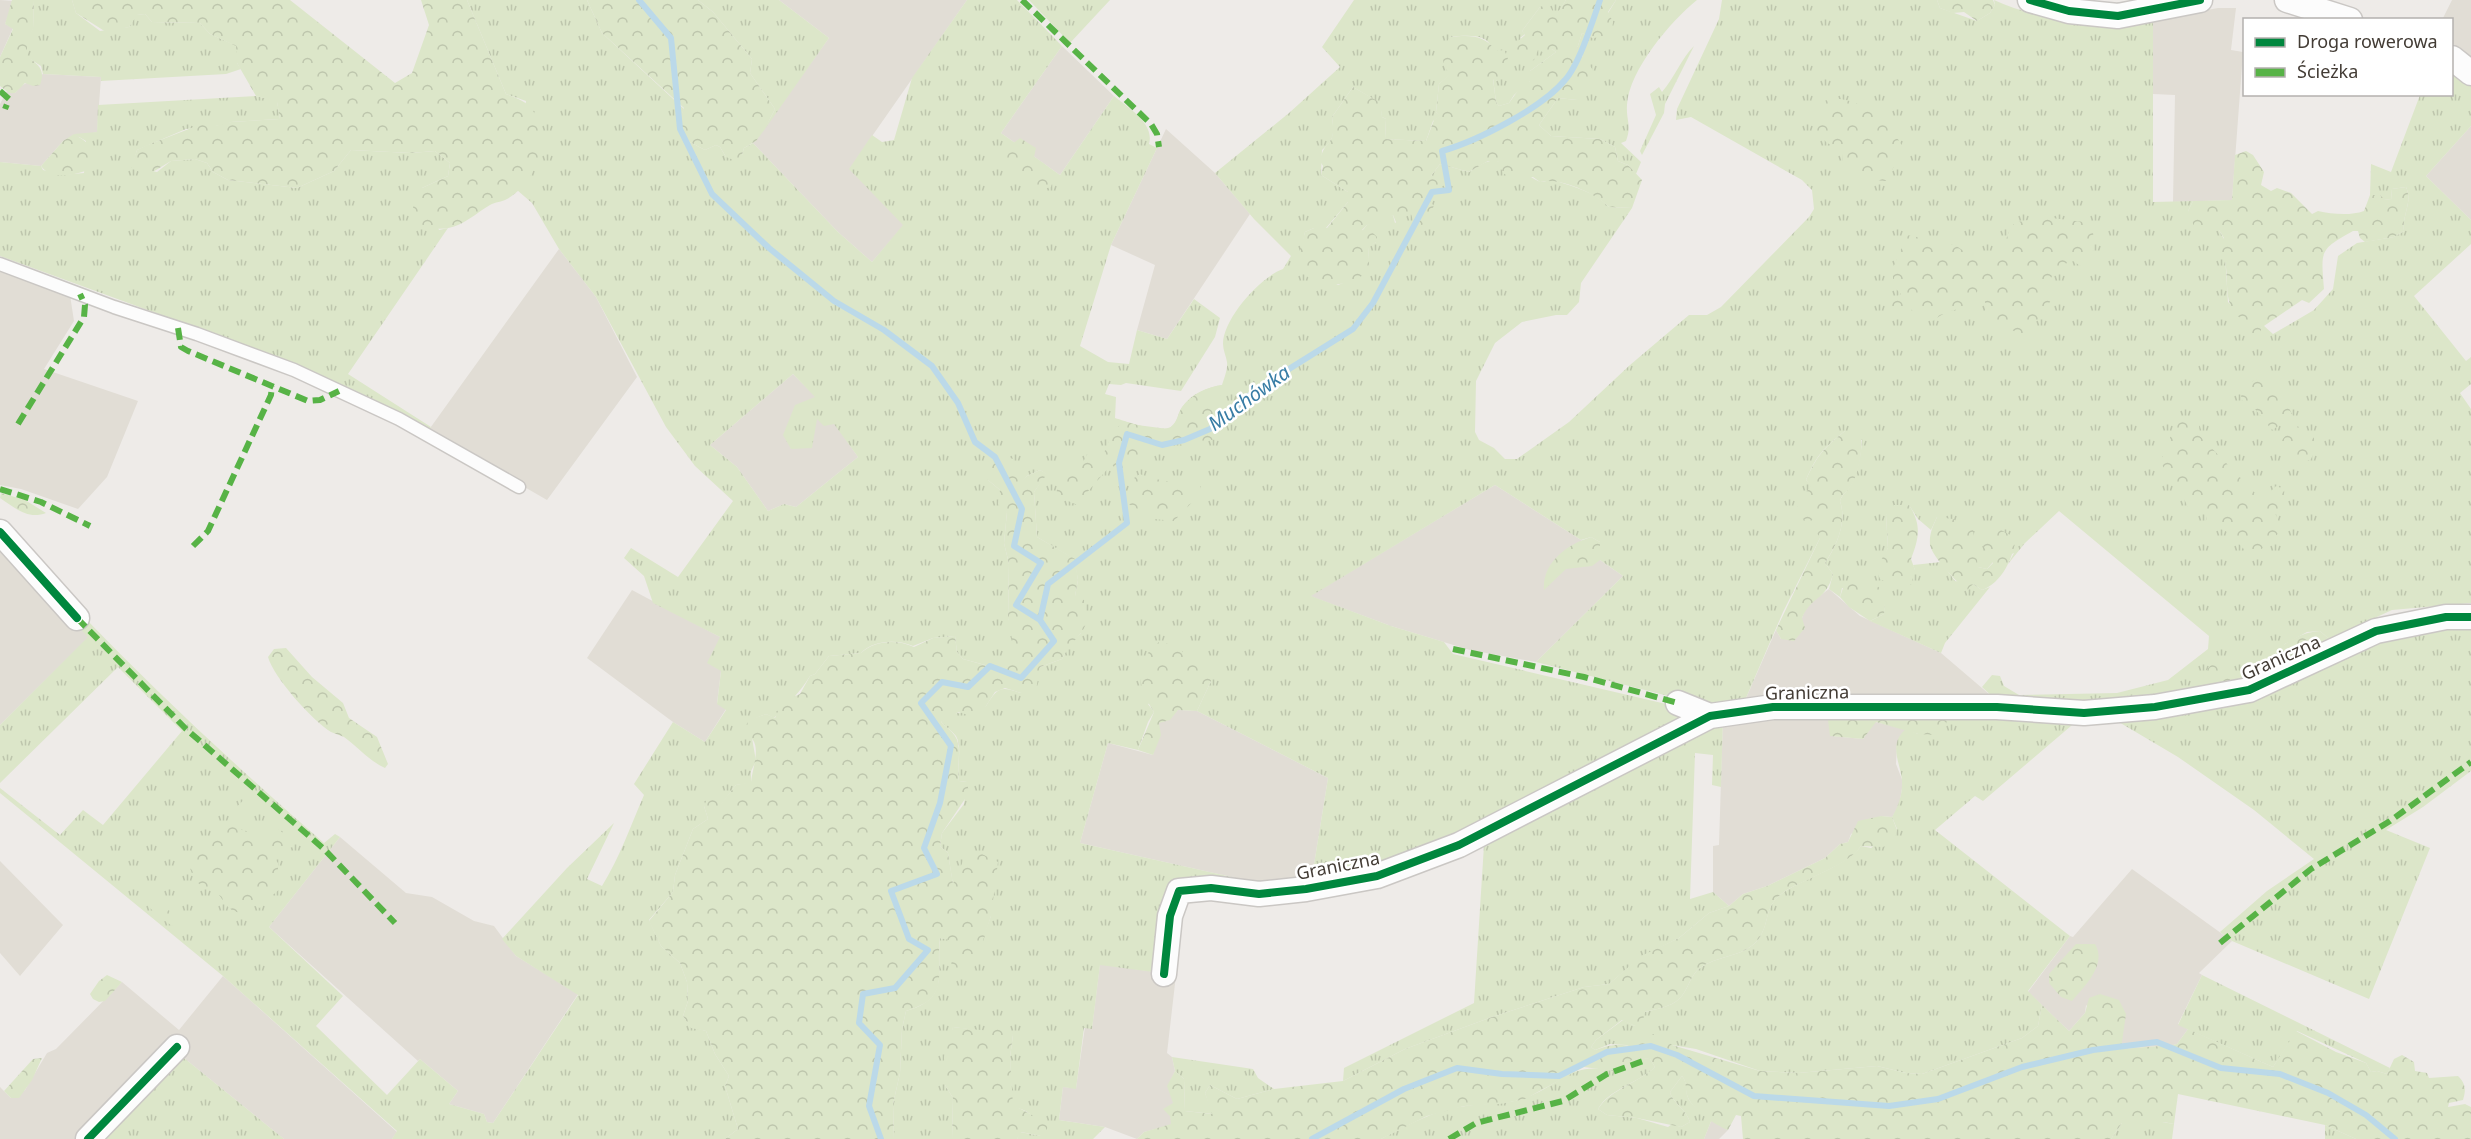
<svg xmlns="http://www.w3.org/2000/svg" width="2471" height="1139" font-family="'Noto Sans',sans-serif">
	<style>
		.residential { fill: #e1ddd5 }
		.grass { fill: url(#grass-tufts); fill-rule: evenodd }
		.forest { fill: url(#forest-crowns) }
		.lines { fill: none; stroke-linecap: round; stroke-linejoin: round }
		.stream { stroke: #bbd9e9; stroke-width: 6 }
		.service-casing { stroke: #cac7c4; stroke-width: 15 }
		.minor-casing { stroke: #cac7c4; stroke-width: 27 }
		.service { stroke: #fcfcfc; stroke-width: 12 }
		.minor { stroke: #fcfcfc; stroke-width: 24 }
		.quiet { stroke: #57b346; stroke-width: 6; stroke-dasharray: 12 6; stroke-linecap: butt }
		.cycleway-casing { stroke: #fff; stroke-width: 11 }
		.cycleway { stroke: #00873e; stroke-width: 8 }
		.labels { text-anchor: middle; stroke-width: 5; stroke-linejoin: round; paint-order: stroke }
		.street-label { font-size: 18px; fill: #433c35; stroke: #fff }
		.water-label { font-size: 20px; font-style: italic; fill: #387da5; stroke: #fff }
	</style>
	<defs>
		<pattern id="grass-tufts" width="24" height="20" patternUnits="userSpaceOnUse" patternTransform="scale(1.5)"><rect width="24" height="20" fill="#dce6c9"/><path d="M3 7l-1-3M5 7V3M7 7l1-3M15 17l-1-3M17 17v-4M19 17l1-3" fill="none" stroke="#bec6ad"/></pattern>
		<pattern id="forest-crowns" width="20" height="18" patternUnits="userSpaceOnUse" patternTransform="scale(1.5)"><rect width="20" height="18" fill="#dce6c9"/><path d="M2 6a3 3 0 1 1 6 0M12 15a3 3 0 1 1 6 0" fill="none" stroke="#bec6ad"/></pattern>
	</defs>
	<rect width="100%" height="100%" fill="#eeebe8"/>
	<path class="residential" d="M0 0 14 1 5 24 13 28 0 57Z
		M779 0H967L861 152 904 225 872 262 838 232 753 143 829 38Z
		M2452 0H2471V57L2452 43V20H2442Z
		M2218 8H2236L2231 50 2243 52 2232 200 2173 202 2175 95 2153 94V20Z
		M1062 46 1114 96 1060 175 1001 133Z
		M43 74 101 77 97 132 63 141 41 166 0 162V104L7 91 15 93 21 86Z
		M2471 126V220L2426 176Z
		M1166 129 1215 173 1250 214 1167 339 1137 330 1155 265 1111 245Z
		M559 249 596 297 637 377 547 500 428 431Z
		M0 268 70 295 74 321 44 369 138 401 107 477 78 509 21 489 0 485Z
		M793 374 816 397 858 457 796 507 784 504 768 511 737 467 710 445Z
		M1495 485 1581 540 1600 560 1623 576 1536 662 1470 650 1391 626 1310 596Z
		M0 544 89 637 0 725Z
		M1829 589 1860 616 1941 653 1996 700 1871 703 1831 736 1863 739 1875 722 1906 729 1897 744 1896 764 1903 782 1899 807 1892 817 1881 816 1851 834 1848 842 1840 844 1825 858 1767 886 1743 894 1729 906 1713 892V846L1719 845 1723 717 1743 705 1776 630 1781 639 1802 618 1807 605Z
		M632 590 720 637 721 671 717 703 726 709 705 742 673 722 587 658Z
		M1178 710 1197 711 1328 778 1311 883 1276 887 1080 843 1108 743 1153 755 1159 723Z
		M340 837 406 893 432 897 474 921 494 926 516 956 578 994 493 1123 487 1122 484 1114 449 1104 458 1091 420 1059 418 1061 269 927Z
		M0 861 63 925 20 976 0 953Z
		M2132 869 2232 941 2199 973 2202 975 2178 1024 2188 1029 2177 1044 2173 1045 2120 1049 2122 1041 2086 1005 2085 1013 2069 1031 2028 992 2070 936 2073 937Z
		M1100 964 1176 975 1167 1053 1172 1057 1175 1071 1168 1086 1174 1103 1171 1125 1144 1132 1137 1139 1105 1127 1059 1120 1063 1087 1076 1088 1085 1027 1092 1028Z
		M223 976 397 1132 392 1139H284L184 1058 95 1139H0V1087L11 1098 25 1090 47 1053 56 1049 122 982 179 1030Z
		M1712 1119 1728 1130 1719 1139H1704Z"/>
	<path class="grass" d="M34 0H72L76 13 100 31 129 27 136 15 145 14 152 22 200 23 210 34 237 46V63L241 69 226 74 101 81V77L43 74 41 66 27 57 26 42 33 28Z
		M467 0H587L602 33 684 109 677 126 684 139 705 150 716 145 720 147 726 157 742 155 744 148 753 143 838 232 872 262 903 225 849 169 872 135 882 142 894 140 912 78 967 0H1017L1062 46 1001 133 1060 175 1114 96C1128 108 1155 123 1149 144L1157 148 1111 245 1080 346 1108 362 1129 364 1137 330 1167 339 1194 299 1220 318 1215 337 1181 391 1126 383 1121 385 1109 384 1105 394 1116 397 1115 418C1128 422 1159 433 1171 427 1178 423 1177 414 1182 407 1191 394 1207 387 1222 385 1224 379 1228 369 1227 362 1226 356 1223 350 1223 344 1223 319 1260 277 1283 269L1291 256 1254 219 1215 173 1289 113 1340 67 1322 47 1354 0H1566L1555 18 1540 7 1522 31 1525 34 1520 38 1538 50 1552 49 1556 52 1530 71V81L1514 95 1509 103 1499 106 1496 102 1493 78 1497 81C1495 42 1492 32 1450 37 1447 49 1441 64 1451 74L1439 84 1436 112 1441 116 1433 121 1426 141 1385 139 1386 119 1382 117 1380 103 1353 87 1332 117C1334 133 1335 139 1322 150L1321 175 1348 192V202L1326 228H1314L1305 232 1299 263 1338 285 1358 277 1369 265 1368 247 1376 242 1369 233 1362 231 1367 225C1377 222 1384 217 1393 215L1395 223 1428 199 1431 176 1440 164 1469 172C1475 169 1483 162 1490 161 1506 159 1524 174 1538 181 1543 183 1550 179 1556 181 1575 187 1595 192 1609 207L1632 208 1581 283 1579 302 1567 315H1556L1522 322 1495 343 1476 381 1475 432 1479 440 1494 448 1505 459H1517L1569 422 1630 365 1689 315H1707L1721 307 1809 217 1814 209 1812 190 1802 180 1691 117 1676 120 1677 109 1719 19 1722 0H1937L1940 8 1977 21 1990 13 1995 5 1994 0C2045 24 2098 20 2153 20V202L2193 201 2188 211 2219 230 2224 239 2228 302 2249 322 2261 328 2263 325 2273 334 2314 310 2333 289 2338 256 2357 243 2394 237 2404 231C2402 214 2413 203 2406 187L2392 189 2391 200 2383 199 2380 195H2370L2371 164 2391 172 2420 95 2452 94V64L2471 77V126L2426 176 2471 220V244L2414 296 2466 361 2471 357V384L2460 393 2471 409V603L2392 610 2329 639 2320 631 2307 632 2285 644 2264 671 2237 683 2106 706 1996 700 1982 687 1992 675 2000 676 2004 686 2019 695 2117 693 2168 680 2208 649 2209 636 2059 511 2025 543 2008 564 2014 553 1993 562 1987 569 1978 567 1937 517 1931 530 1918 519 1909 505 1886 515 1888 548 1884 557 1915 570 1913 565 1941 562 1955 581 1973 584 1982 590 1990 587 1945 643 1941 653 1870 621 1884 614 1885 593 1842 588 1840 597 1829 589 1833 574 1825 563C1837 545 1847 522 1840 501 1842 494 1848 491 1851 485 1858 472 1861 455 1862 440L1845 431C1824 448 1817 454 1806 480L1812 486 1821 516 1820 538 1783 612 1743 705 1715 708 1536 662 1623 576 1600 560V542L1591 537 1581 540 1495 485 1311 596 1391 626 1444 642 1453 654 1679 707 1685 723 1416 857 1311 883 1328 778 1197 711 1211 681 1148 704 1154 712 1148 722 1138 750 1108 743 1080 843 1276 887 1182 886 1161 973 1100 965 1092 1029 1084 1028 1076 1089 1063 1087 1059 1120 1105 1127 1093 1139H1017L1020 1132 1041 1136C1035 1118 1032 1110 1012 1107L1010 1057 1013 1035 953 1027 945 1085 953 1098 952 1139H894L893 1104 900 1073 902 1029 906 1011C950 998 936 976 940 938L981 943 991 916 953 885 948 853 940 846 942 833 964 804 967 782 959 781C956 767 963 748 956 736 952 731 945 726 941 722L950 715 986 706C998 687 1000 686 1021 693L1040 667 1062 659 1069 645 1081 633 1075 596 1078 580 1074 559 1037 537 1034 492 1046 474 1040 470 1027 476 1017 487 988 480 1000 490 1007 512 1004 543 1009 564 1008 618 1023 660 1000 669 963 659 957 652 955 636 933 638 913 646C897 639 873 640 861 653L829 656 815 674 810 676C800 693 787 704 774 718L766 714 749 721 756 761 751 771V783L736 785 720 806H704L708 819 693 829 675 875 673 892 649 920 661 946 680 963 687 982 688 1001 683 1016 691 1027 706 1031 715 1054 729 1076 725 1086 738 1129 725 1139H392L397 1131 223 976 0 793V788L60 835 83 810 103 825 182 731 118 667 0 783V725L88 637 73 621 82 615C159 695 240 770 324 843L335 834 340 837 269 927 343 996 316 1026 387 1095 420 1059 458 1091 449 1104 484 1114 487 1122 493 1123 578 995 516 956 502 939 567 868 614 823 587 879 602 886C620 857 630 827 644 795L634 784 673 722 705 742 726 710 717 704 721 671 707 663 720 637 653 603 644 576 624 558 631 548 678 577 733 501 695 466 666 427 596 297 559 249 532 203 517 190 526 101 506 94ZM793 374 815 397 795 405 783 435 791 449 812 448 817 419 824 426 834 424 858 457 796 507 784 504 768 511 737 467 710 445Z
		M698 0H779L829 38 765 129 775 109 750 73 752 59 713 12Z
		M1029 0H1110L1070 43Z
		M1616 0H1697C1671 21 1629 70 1627 105 1626 121 1632 125 1626 141L1621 143 1641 162 1636 174 1628 165 1618 161 1615 147 1600 139 1551 136 1539 125 1558 98 1577 100 1583 56 1577 49 1582 33 1593 38Z
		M1694 46 1665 104 1664 113 1642 155 1640 151 1656 115 1650 94 1659 87 1662 92C1675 77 1681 59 1694 46Z
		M256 96 277 101 280 119 231 122 225 125 186 129 137 150 132 167 157 172 171 161 195 159 207 163 213 172 228 180 297 188 334 171 351 150 411 153 435 151 450 163 448 176 422 188 439 230 448 228 348 374 431 427 428 431 340 385 284 360 0 256V162L41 166 43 170 61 175 84 173 86 141 74 134 97 132 98 105Z
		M2471 619V771L2423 807 2386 830 2430 848 2369 999 2232 941 2220 932 2267 891 2314 859 2254 810 2178 757 2112 718 2078 720 1983 801 1975 796 1935 830 2070 936 2028 991 2042 1005 2038 1026 2022 1038 1922 1074 1906 1073 1877 1066 1798 1073 1760 1071 1696 1049 1672 1045 1634 1048 1626 1045 1610 1044 1595 1050 1591 1047 1596 1040 1623 1020 1635 1026 1645 1012C1656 1009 1671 1007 1679 999 1689 990 1690 973 1703 966 1721 955 1748 956 1760 937 1771 918 1763 905 1787 890 1807 878 1847 865 1861 846L1871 848 1897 829 1892 817C1898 807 1902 796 1902 784 1903 767 1886 745 1906 729L1918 734 1950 711 2155 709 2375 634Z
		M1723 717 1721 787 1712 785 1713 755 1695 753 1690 899 1713 892 1729 906 1709 913 1679 938 1641 957 1609 984 1584 987 1492 1017 1405 1049 1343 1081 1344 1068 1474 1003 1484 845 1478 841 1408 878 1362 890Z
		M2202 975 2390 1068 2387 1074 2377 1071 2371 1072 2366 1063 2297 1031 2273 1067 2178 1025Z
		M175 1054 184 1058 284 1139H95Z
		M1172 1057 1253 1069 1258 1078 1274 1089 1237 1099 1210 1085 1205 1093 1213 1114 1185 1111 1184 1079 1175 1071Z
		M1637 1057 1650 1059 1655 1067C1639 1083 1609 1089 1598 1109L1607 1115 1637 1118 1668 1127 1672 1124 1681 1127 1690 1122C1686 1109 1672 1102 1670 1092L1682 1076C1687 1082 1686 1087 1687 1095 1690 1106 1703 1113 1712 1119L1704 1139H1381C1408 1125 1436 1109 1466 1106 1486 1103 1506 1105 1525 1098 1561 1085 1571 1061 1613 1071L1624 1061Z
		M2156 1121 2174 1124 2172 1139H2111L2122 1123Z
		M2325 1125 2356 1139H2325Z"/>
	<path class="forest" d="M12 0H34L33 29 27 42V56C38 65 46 69 40 85L33 86 25 83 15 93H9L0 86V57L13 29 5 24Z
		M72 0H290L395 83 412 73 429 25 421 0H467L506 94C530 103 535 107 540 132 545 156 529 187 507 199 502 202 495 202 490 205 479 211 470 220 458 225 444 232 414 231 413 209 413 203 419 194 422 188L448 176 450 163 435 151 411 153 351 150 334 171 297 188 228 180 213 172 207 163 195 159 171 161 146 176 131 167 137 150 145 146 194 127 195 122 204 119 215 126 231 122 280 119 277 102 256 96 237 63 236 46 210 34 200 23 152 22 145 14 137 15 129 27 106 32 76 13Z
		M587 0H698L713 12 752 59 750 73 775 109 765 129 756 141 744 148 742 155 736 161 726 157 720 147 716 145 705 150 684 139 677 126 684 108 602 33Z
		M1566 0H1616L1608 12 1613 22 1611 36 1593 38 1582 33 1577 49 1593 70 1588 89 1577 100 1558 98 1539 125 1551 136 1600 139 1615 147 1618 161 1628 165 1642 180 1632 208 1609 207C1595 193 1559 177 1540 182L1533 177 1514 180 1503 173 1498 161H1488L1469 172 1440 164 1431 176 1440 183V190L1428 199 1434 206 1421 227 1414 223 1411 214 1405 217 1406 226 1398 227 1393 215 1377 224 1367 225 1362 230 1373 233 1377 237 1376 242 1368 248C1368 254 1371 265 1367 271 1354 288 1307 292 1299 264 1297 256 1303 241 1305 232L1314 228H1327L1348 202V192L1321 175 1323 166 1320 161C1325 136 1336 150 1332 117L1353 87 1381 103 1382 117 1386 119 1385 139 1426 141 1434 120 1440 116 1436 112 1439 84 1450 74C1440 63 1441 49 1450 37 1469 35 1484 34 1496 51L1504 50 1508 58 1497 81 1493 79 1496 102 1499 106 1509 103 1522 85 1530 81V71L1556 52 1552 49 1545 53 1538 50 1534 60 1524 64 1514 57 1511 47 1525 35 1522 31 1540 7 1545 5 1551 8 1555 17Z
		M1937 0H1993L1995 5 1990 13 1977 21 1964 12 1953 13 1940 8Z
		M1830 98C1867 100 1884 119 1904 148L1886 181 1851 178 1844 175 1842 152 1826 142 1814 127 1818 105Z
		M74 134C86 141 95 148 99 162 88 174 52 183 41 166L63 141Z
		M1020 138 1036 148 1034 157C1048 166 1056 170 1051 187L1036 191 1027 186 1026 179H1003L1005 150Z
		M2246 151 2253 155 2264 172 2261 185 2271 191 2277 188 2291 193 2312 214 2318 211C2332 214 2350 216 2364 211L2370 195H2380L2384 199 2391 200 2392 189 2406 187C2413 203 2402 214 2404 231L2394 237 2365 242 2360 238 2358 231H2353C2319 250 2321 250 2324 289L2309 303 2302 300 2261 328V335L2254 338 2246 331 2248 322C2215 310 2235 270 2220 249L2224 238 2219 230 2207 233 2194 226 2188 211 2193 201 2232 200 2235 155Z
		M2044 217 2084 222 2093 231 2094 249 2082 267 2073 261C2060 264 2052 273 2048 285L2053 297 2046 308 2050 313 2048 320 2039 318 2032 326 2036 333 2030 341H2017L2014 331 1996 324 1985 314V291L1978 290C1965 316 1953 304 1933 321L1915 313 1907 306 1889 310 1887 302 1901 294 1893 286V268L1907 235 1955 245 1981 263H1986L2004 245 2011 226 2018 222Z
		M2261 377C2278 382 2291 411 2297 426L2312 434 2317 446 2311 459 2299 465 2283 460 2282 440 2286 435 2280 425 2272 430 2255 409 2244 407 2239 388Z
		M1222 385 1220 396H1212V408L1217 410 1223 425 1217 439C1209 441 1202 440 1194 441 1191 441 1188 444 1185 445 1174 445 1165 435 1153 441 1136 450 1142 483 1111 465L1076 505 1057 495C1056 478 1059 469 1074 460L1083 462 1088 453 1096 454 1097 463 1101 460 1111 436 1123 421 1137 425 1168 429C1177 423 1177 417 1181 409 1190 395 1207 387 1222 385Z
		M2190 417 2199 425 2200 436 2258 496 2265 497 2276 486 2284 489 2285 501 2275 513 2282 530 2252 558 2229 533 2206 521 2207 515 2189 509 2174 479 2160 463 2175 425Z
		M1845 431H1860C1864 447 1859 472 1851 486 1847 492 1842 494 1840 501 1847 523 1837 545 1825 563L1833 574C1826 601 1812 595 1802 618L1805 628 1794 641 1781 639 1776 630 1820 538 1815 530 1820 517 1807 522 1801 517 1797 504 1811 486 1806 480C1817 455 1824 448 1845 431Z
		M994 452 1013 459 1019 476 1017 485 1027 476 1040 470 1047 474 1034 492 1037 537 1075 559 1078 580 1075 596 1084 600C1093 635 1076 631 1062 659L1040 667 1036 690 1021 693 1005 688 995 692 986 706 971 716 959 712 941 722C945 726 952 731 955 736 963 748 956 767 959 781L967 782 969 793 942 833 940 846 948 853 953 884 967 852 976 851 998 862 991 916 973 971 952 969 949 940 940 938C935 977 952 997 906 1011L902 1029 900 1073 893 1104 894 1139H718H725L738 1129 725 1086 729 1076 715 1054 706 1031 691 1028 683 1016 688 1001 687 982 680 963 661 946 649 921 673 892 675 875 693 829 708 819 704 806 709 794 716 792 720 805 736 785 751 782C752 771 760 750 753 740 751 737 745 735 742 732L749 720 766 714 775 718 782 702 800 694 810 676 815 674 829 656 861 653C874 640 898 639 914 647L933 638 955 636 957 652 963 659 999 669 1022 660 1014 649 1008 618 1009 564 1004 543 1007 512 998 504 1000 490 988 480 983 464Z
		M1140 474C1153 481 1169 479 1183 486L1191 482 1200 485 1201 493 1174 521 1154 519 1127 503 1131 480Z
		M1 493 25 500 46 513C28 520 15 508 0 498Z
		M1894 505H1909C1922 525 1919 538 1911 559L1915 570 1911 585 1891 584 1880 579 1876 569 1888 548 1886 515Z
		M1937 517 1953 519 1973 530 1978 567 1987 569 1993 563 1983 545 1997 528 2016 538C2013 558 2002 583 1982 590L1973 584 1967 590C1957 583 1932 556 1930 545 1929 534 1933 526 1937 517Z
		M1591 537 1600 542V560L1592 566 1566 569 1544 590C1542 562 1568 544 1591 537Z
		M1845 582 1876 585 1886 593 1884 614 1870 621 1849 607 1840 597Z
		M2320 631 2329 639 2315 650 2264 671 2263 663C2277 648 2298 632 2320 631Z
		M1159 642 1179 646 1189 663 1206 665 1211 681 1197 711 1178 710 1170 720 1159 723 1161 735 1153 755 1138 750 1154 712C1137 687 1133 662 1159 642Z
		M286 648 312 677 343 703 349 718 377 737 388 764 385 768C368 760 359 748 344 737 340 735 335 734 331 732 312 720 274 678 268 657L274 649Z
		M2215 660H2228L2234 666 2230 680 2217 685 2207 680 2206 671Z
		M1950 711 1945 727 1936 735 1918 734 1876 722 1863 739 1830 736 1828 720 1837 712Z
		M248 797 251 801 234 826 261 839 266 837 275 826 293 842V847L285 849 278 845 270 853 278 863V872L287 880C280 892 268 896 260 908L241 900 244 908 242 913C224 911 225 898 213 889 199 887 194 881 190 868 197 852 210 843 221 830 230 819 235 805 248 797Z
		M1881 816 1892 817 1897 830 1893 842 1883 847 1861 846C1847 866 1807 878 1787 890 1763 905 1771 919 1760 937 1748 956 1721 955 1703 966 1690 973 1689 990 1679 999 1671 1007 1656 1009 1645 1012L1642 1024 1635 1026 1622 1020 1596 1040 1591 1047 1595 1050C1609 1045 1620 1042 1634 1048L1643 1037 1658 1033 1672 1045 1760 1071 1798 1073 1877 1066 1906 1073 1922 1074 2022 1038 2038 1026 2042 1005 2069 1031 2085 1013 2089 998 2100 994 2119 1000 2126 1014 2121 1049 2173 1045 2177 1044 2188 1029 2273 1067 2296 1031 2336 1052 2366 1063 2371 1072 2377 1071 2387 1074 2394 1059 2402 1055 2414 1062 2415 1071 2427 1073 2429 1078 2458 1076C2466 1084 2466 1090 2463 1100L2449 1103 2448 1107 2465 1104 2471 1107V1139H2356L2325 1125 2178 1094 2174 1124C2159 1121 2152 1120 2141 1131L2130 1123H2122L2111 1139H1743L1741 1116 1736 1115 1728 1130C1715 1125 1691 1109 1687 1095 1685 1087 1687 1082 1682 1076L1670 1092C1672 1102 1686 1109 1690 1122L1681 1127 1637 1118 1607 1115 1598 1109C1611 1089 1638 1083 1655 1067L1650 1059C1634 1057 1625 1060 1613 1071L1584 1067 1525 1099 1500 1104 1464 1106 1427 1116 1381 1139H1137L1144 1132 1171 1124 1170 1116 1163 1109 1173 1103 1167 1086 1175 1071 1184 1079 1185 1111 1212 1114 1205 1093 1210 1085 1237 1099 1274 1089 1343 1081 1405 1049 1492 1017 1584 987 1609 984 1641 956 1679 938 1709 913 1729 906 1743 894 1767 886 1825 858 1840 844 1848 842 1858 821Z
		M150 901 161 904 182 921 174 927C165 921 154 914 148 905Z
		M2076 944H2095C2107 964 2086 985 2072 1001L2061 997 2049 983V974Z
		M107 975 122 982 105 1001 99 1002 93 999 90 994 99 981Z
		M994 1023 1013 1035 1010 1057 1013 1106C1027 1110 1034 1118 1048 1124L1046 1134 1041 1136 1021 1132 1017 1139H952L953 1098 945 1085 944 1057 953 1027 990 1031Z
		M42 1058 32 1080 19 1098H11L4 1091 33 1059Z"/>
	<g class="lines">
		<path class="stream" d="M639 0 671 38 680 129 712 194 769 248 834 301 884 330 932 366 958 403 975 442 995 457 1022 509 1014 546 1041 563 1016 605 1040 620
			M881 1139 869 1106 880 1045 859 1023 863 994 895 988 928 950 909 939 891 891 937 874 924 848 940 803 951 746 921 703 942 682 968 687 990 666 1021 678 1054 641 1040 620 1048 584 1127 523 1119 463 1127 434 1162 445 1184 440 1210 429 1257 389 1353 329 1373 303 1432 192 1449 190 1442 151C1477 141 1542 108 1565 80 1579 65 1593 20 1600 0
			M1312 1139 1404 1089 1457 1068 1502 1074 1559 1076 1607 1052 1651 1046 1677 1055 1754 1096 1889 1106 1938 1099 2022 1067 2093 1050 2157 1042 2221 1068 2280 1074 2328 1093 2366 1115 2395 1139"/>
		<defs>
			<path id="service" d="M0 264 114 307 197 334 294 370 399 419 519 487"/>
			<path id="minor" d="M2030 0 2069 11 2118 16 2200 0
				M2287 0 2350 20
				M2452 58 2471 73
				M0 532 77 618
				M1678 703 1710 716
				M1164 974 1170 916 1179 891 1211 888 1259 894 1306 889 1377 876 1459 845 1710 716 1773 707H1997L2084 713 2155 707 2249 690 2376 631 2446 617H2471
				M88 1139 177 1047"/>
		</defs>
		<use href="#service" class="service-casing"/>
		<use href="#minor" class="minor-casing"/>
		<use href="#service" class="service"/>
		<use href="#minor" class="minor"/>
		<path class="quiet" d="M1022 0 1151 124 1157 134 1159 147
			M0 91 9 99 5 109
			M178 328 181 347 188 351 308 401 320 400 339 391
			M18 424 84 317 85 305 80 294
			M0 489 41 502 90 526
			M193 546 208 531 271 395 272 386
			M77 618 186 729 324 849 395 923
			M1453 649 1584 677 1678 703
			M2220 943 2311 869 2390 821 2471 762
			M1449 1139 1476 1123 1563 1101 1607 1074 1646 1060"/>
		<defs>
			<path id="cycleway" d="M2030 0 2069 11 2118 16 2200 0
				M0 532 77 618
				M1164 974 1170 916 1179 891 1211 888 1259 894 1306 889 1377 876 1459 845 1710 716 1773 707H1997L2084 713 2155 707 2249 690 2376 631 2446 617H2471
				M88 1139 177 1047"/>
		</defs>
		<use href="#cycleway" class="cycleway-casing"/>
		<use href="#cycleway" class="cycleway"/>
	</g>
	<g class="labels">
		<g class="street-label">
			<text transform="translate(2281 658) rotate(-24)" y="6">Graniczna</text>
			<text transform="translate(1807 693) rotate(-1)" y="6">Graniczna</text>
			<text transform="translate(1338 866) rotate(-11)" y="6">Graniczna</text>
		</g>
		<g class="water-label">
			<text transform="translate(1249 398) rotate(-36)" y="7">Muchówka</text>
		</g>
	</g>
	<rect x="2243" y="18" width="210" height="78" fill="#ffffff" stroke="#b4b1ae" stroke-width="1.5"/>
	<rect x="2255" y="38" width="30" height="9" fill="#00873e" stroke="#b4b1ae" stroke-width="1.5"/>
	<text x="2297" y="48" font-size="18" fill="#433c35">Droga rowerowa</text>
	<rect x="2255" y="68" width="30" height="9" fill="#57b346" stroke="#b4b1ae" stroke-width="1.5"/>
	<text x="2297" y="78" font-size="18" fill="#433c35">Ścieżka</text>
</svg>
